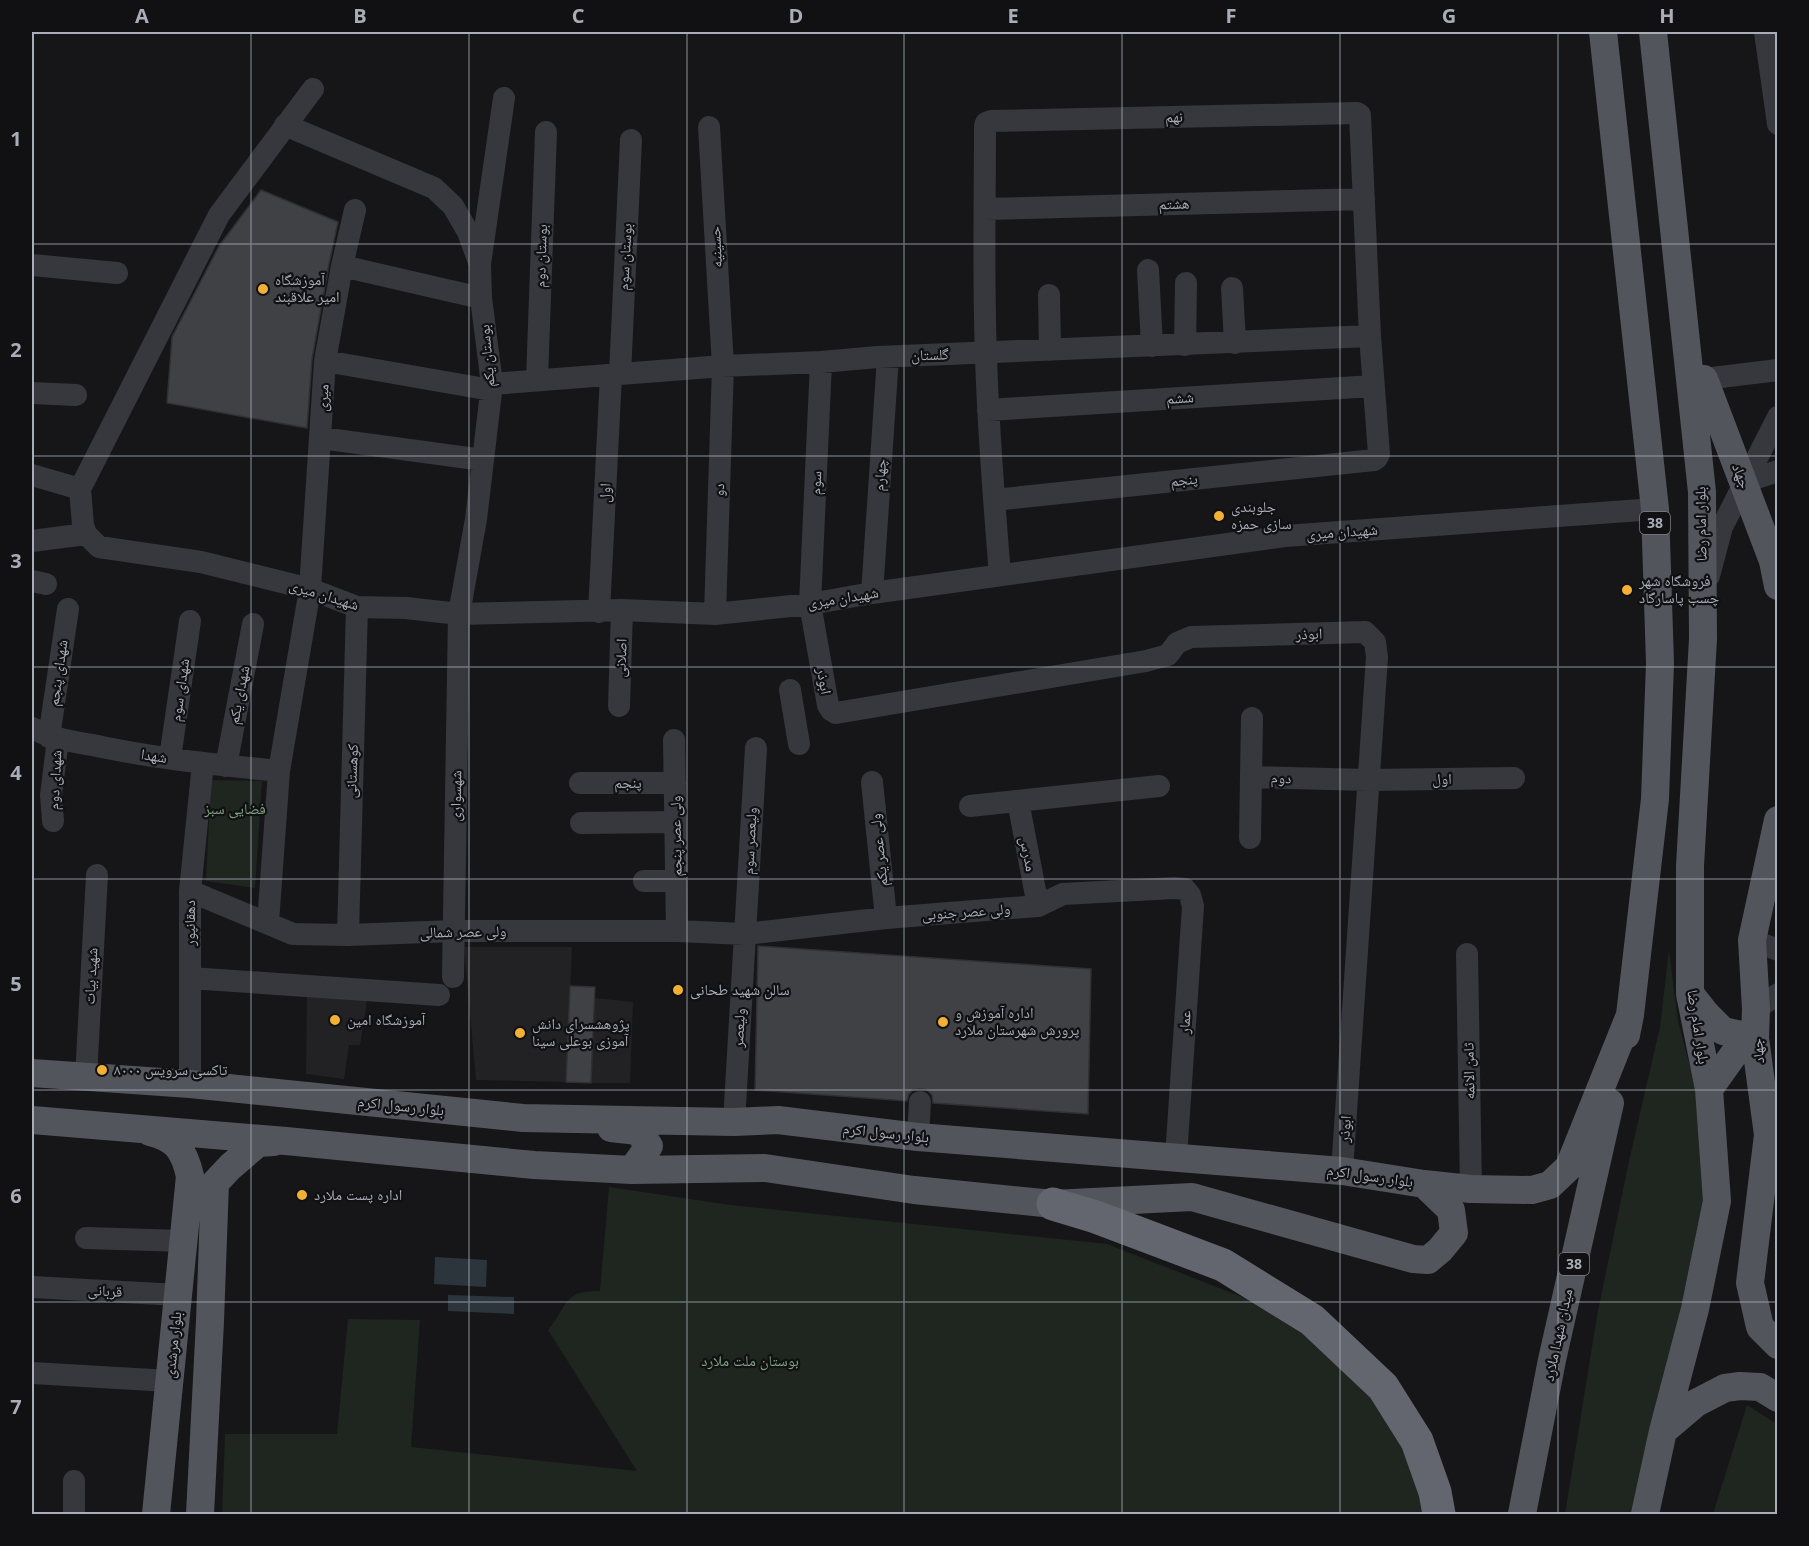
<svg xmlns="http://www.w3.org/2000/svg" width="1809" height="1546" font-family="'Open Sans','Noto Naskh Arabic',sans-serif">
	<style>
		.built { fill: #222225 }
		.green { fill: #1e261f }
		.water { fill: #2c353c }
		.building { fill: #404145; stroke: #303034; stroke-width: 1.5 }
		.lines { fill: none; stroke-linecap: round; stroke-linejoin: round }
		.minor { stroke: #37383d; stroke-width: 22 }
		.major { stroke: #53555c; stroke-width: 28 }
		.highway { stroke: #63666e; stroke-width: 33 }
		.grid { fill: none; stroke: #a8adb8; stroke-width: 1.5; stroke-opacity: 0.55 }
		.poi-dot { fill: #f2b134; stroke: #111113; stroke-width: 2 }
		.labels { text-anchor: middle; stroke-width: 4.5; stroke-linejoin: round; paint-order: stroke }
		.shield { fill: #111113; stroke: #7b7e86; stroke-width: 1.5 }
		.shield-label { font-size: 14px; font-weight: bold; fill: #a8adb8 }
		.street-label { font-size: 15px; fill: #a8adb8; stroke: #111113 }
		.poi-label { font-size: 15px; fill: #a8adb8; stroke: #111113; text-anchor: start }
		.park-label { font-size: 15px; fill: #7fa381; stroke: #111113 }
		.neatline { fill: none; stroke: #a8adb8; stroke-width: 2 }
		.grid-label { font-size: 20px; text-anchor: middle; font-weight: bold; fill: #a8adb8 }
	</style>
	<rect width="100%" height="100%" fill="#161618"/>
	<path class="built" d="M464 947H572L566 1082 476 1080Z
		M307 991 368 995 360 1045H349L344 1079 306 1074Z
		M595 998 633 1002 630 1083H591Z"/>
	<path class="green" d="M211 780 262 781 255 888 206 881Z
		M1669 950 1678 1021 1701 1109 1708 1199 1638 1514H1565L1597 1316 1629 1161 1660 1027Z
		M609 1187 730 1205 1107 1244 1265 1306 1352 1367 1391 1416 1427 1514H222L225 1434H337L348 1319 420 1320 411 1447 637 1471 548 1330C568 1306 563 1290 600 1291Z
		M1747 1405 1777 1424V1514H1713Z"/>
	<path class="water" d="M435 1257 487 1260 486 1287 434 1284Z
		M448 1295 514 1297V1314L448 1311Z"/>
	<path class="building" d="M261 190 338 222 329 264 312 359 307 428 167 403 172 337 219 246Z
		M758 946 1091 969 1088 1114 933 1103 932 1095 927 1090 921 1089 913 1090 909 1094 907 1101 755 1090Z
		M570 986 595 987 591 1083 566 1082Z"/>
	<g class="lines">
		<path class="minor" d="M1765 32 1778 124
			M285 125 434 188 453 206 468 232 479 262
			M709 127 723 366 715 614
			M985 209 1364 199
			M32 265 117 273
			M342 266 481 298
			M1148 270 1152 346
			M1232 288 1235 343
			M1049 295 1050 350
			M1185 345 1186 283
			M325 361 491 390
			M821 362 810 604 828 705 831 710 836 713 1146 661 1168 655 1177 643 1191 637 1365 632 1375 642 1377 657 1342 1171
			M620 374 631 140
			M537 379 546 132
			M1704 379 1778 370
			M492 384 723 366 821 362 878 357 1370 336
			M32 393 76 395
			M988 410 1373 386
			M321 438 483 460
			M32 475 80 489
			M1744 482 1778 471
			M80 489 83 525 86 534 99 547 201 562 310 589 357 607 406 608 459 614 622 610 715 614 810 604 872 593 1285 536 1655 509
			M80 489 219 215 313 89
			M994 500 1374 460 1377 458 1379 454 1370 336 1360 115 1357 113 991 121 986 123 985 126C985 202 983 279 986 356 988 429 994 502 1000 575
			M32 541 86 534
			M1709 576 1722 527 1778 417
			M32 581 46 584
			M872 593 888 357
			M599 612 611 375
			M790 690 799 744
			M619 706 622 610
			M1252 718 1251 777 1369 780 1514 778
			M32 728C54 740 77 742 102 747 160 759 220 765 279 771
			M49 737 68 609
			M674 740 677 931
			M170 758 190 621
			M226 766 253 624
			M872 782 886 918
			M580 783H675
			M1018 801 1038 906
			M970 806 1159 786
			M53 821 51 795 58 739
			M581 823 675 822
			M1250 838 1251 777
			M644 881H676
			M190 891 293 934 348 935 453 931H677L745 934 886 918 1038 906 1063 894 1174 888 1185 889 1190 895 1193 906 1176 1157
			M268 923 279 771 310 589 325 361 342 266 355 210
			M348 935 357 607
			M1752 940 1778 950
			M1467 954 1471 1189
			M453 977 459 614 476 519 492 384 481 298 480 264 504 98
			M190 978 439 995
			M1756 1009 1778 994
			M86 1077 97 875
			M190 1084V891L203 763
			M734 1122 756 748
			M918 1137 920 1102
			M86 1238 184 1241
			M32 1287 178 1295
			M32 1373 169 1381
			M74 1514V1481"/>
		<path class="major" d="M1603 32 1655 509 1660 663 1655 799 1630 1015 1626 1035
			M1690 380 1704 379 1773 561 1778 586
			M1778 820 1752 940 1756 1009 1755 1038 1768 1135 1750 1283 1760 1327 1778 1345
			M1691 995 1706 1014 1723 1031 1755 1038
			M32 1073 190 1084 523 1118 734 1122 778 1120 918 1137 1342 1171 1424 1184 1471 1189 1532 1190 1550 1185 1569 1167 1630 1015
			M1709 1089 1734 1054 1755 1038
			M32 1120 286 1141 534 1165 632 1170 765 1168 914 1190 1053 1204 1192 1197 1413 1259 1428 1260 1440 1250 1454 1233 1451 1210 1424 1184
			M611 1128 638 1131 649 1146 632 1170
			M150 1132C176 1138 184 1150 190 1176L156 1514
			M1663 1431 1696 1403 1725 1388 1740 1386 1760 1387 1778 1398
			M200 1514 210 1321 215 1183 230 1167 258 1143 274 1142
			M1522 1514 1552 1360 1610 1103
			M1645 1514 1663 1431 1695 1309 1717 1201 1709 1089 1690 994V866L1703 639 1702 492 1653 32"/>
		<path class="highway" d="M1053 1204 1096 1217 1223 1265 1312 1320 1383 1387 1417 1441 1435 1492 1439 1514"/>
	</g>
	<path class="grid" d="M251 32V1514M469 32V1514M687 32V1514M904 32V1514M1122 32V1514M1340 32V1514M1558 32V1514M32 244H1778M32 456H1778M32 667H1778M32 879H1778M32 1090H1778M32 1302H1778"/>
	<g class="poi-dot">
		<circle cx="263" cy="289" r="6"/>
		<circle cx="1219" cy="516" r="6"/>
		<circle cx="1627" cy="590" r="6"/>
		<circle cx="678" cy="990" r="6"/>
		<circle cx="335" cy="1020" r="6"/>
		<circle cx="943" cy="1022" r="6"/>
		<circle cx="520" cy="1033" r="6"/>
		<circle cx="102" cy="1070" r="6"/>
		<circle cx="302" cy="1195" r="6"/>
	</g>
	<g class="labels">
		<g class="shield">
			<rect x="1640" y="512" width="30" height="22" rx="4.5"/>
			<rect x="1559" y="1253" width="30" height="22" rx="4.5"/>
		</g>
		<g class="shield-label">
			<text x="1655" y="528">38</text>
			<text x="1574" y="1269">38</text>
		</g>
		<g class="street-label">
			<text transform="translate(1174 117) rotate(-1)" y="5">نهم</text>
			<text transform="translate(1174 204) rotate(-2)" y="5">هشتم</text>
			<text transform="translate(716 247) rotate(-93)" y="5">حسینیه</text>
			<text transform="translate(541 256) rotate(-88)" y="5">بوستان دوم</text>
			<text transform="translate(625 257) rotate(-87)" y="5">بوستان سوم</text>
			<text transform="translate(930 355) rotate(-2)" y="5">گلستان</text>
			<text transform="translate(487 356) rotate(-95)" y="5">بوستان یکم</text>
			<text transform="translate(323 398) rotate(-87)" y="5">میری</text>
			<text transform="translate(1180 398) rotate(-4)" y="5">ششم</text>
			<text transform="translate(880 475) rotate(-86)" y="5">چهارم</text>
			<text transform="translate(1741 476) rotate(69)" y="5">جهاد</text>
			<text transform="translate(1184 480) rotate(-6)" y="5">پنجم</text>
			<text transform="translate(816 483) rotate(-88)" y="5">سوم</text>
			<text transform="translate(719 490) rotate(-88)" y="5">دو</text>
			<text transform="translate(605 493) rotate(-87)" y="5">اول</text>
			<text transform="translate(1701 524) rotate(-91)" y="5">بلوار امام رضا</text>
			<text transform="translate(1342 532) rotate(-4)" y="5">شهیدان میری</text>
			<text transform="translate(324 595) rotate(17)" y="5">شهیدان میری</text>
			<text transform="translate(843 598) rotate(-9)" y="5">شهیدان میری</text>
			<text transform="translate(1309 634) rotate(-2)" y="5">ابوذر</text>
			<text transform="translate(621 658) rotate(-88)" y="5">اصلانی</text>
			<text transform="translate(58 673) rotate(-82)" y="5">شهدای پنجم</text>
			<text transform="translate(824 681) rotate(80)" y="5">ابوذر</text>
			<text transform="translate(180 690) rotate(-82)" y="5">شهدای سوم</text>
			<text transform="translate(239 695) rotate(-79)" y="5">شهدای یکم</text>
			<text transform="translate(154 756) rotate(9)" y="5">شهدا</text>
			<text transform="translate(352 771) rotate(-88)" y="5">کوهستانی</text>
			<text transform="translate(1281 778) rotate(2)" y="5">دوم</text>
			<text transform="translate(1442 779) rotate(-1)" y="5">اول</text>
			<text transform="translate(55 780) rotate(-87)" y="5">شهدای دوم</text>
			<text x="628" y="788">پنجم</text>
			<text transform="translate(456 796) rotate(-89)" y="5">شهسواری</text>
			<text transform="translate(676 836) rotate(-91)" y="5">ولی عصر پنجم</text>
			<text transform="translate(750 841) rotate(-87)" y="5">ولیعصر سوم</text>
			<text transform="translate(879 850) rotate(-96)" y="5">ولی عصر یکم</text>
			<text transform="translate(1028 854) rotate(79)" y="5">مدرس</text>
			<text transform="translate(966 912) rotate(-4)" y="5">ولی عصر جنوبی</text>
			<text transform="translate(190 923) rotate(-90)" y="5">دهقانپور</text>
			<text transform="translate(463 932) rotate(-1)" y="5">ولی عصر شمالی</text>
			<text transform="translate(91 976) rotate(-87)" y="5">شهید بیات</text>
			<text transform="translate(1185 1022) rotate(-86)" y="5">عمار</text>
			<text transform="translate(1698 1027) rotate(81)" y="5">بلوار امام رضا</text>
			<text transform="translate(739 1028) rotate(-87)" y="5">ولیعصر</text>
			<text transform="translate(1758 1051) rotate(-96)" y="5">جهاد</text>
			<text transform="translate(1469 1071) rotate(-91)" y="5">ثامن الائمه</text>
			<text transform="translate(401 1106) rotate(6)" y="5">بلوار رسول اکرم</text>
			<text transform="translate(1345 1129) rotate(-86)" y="5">ابوذر</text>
			<text transform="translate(886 1133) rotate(6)" y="5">بلوار رسول اکرم</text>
			<text transform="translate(1370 1176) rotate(8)" y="5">بلوار رسول اکرم</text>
			<text transform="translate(105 1291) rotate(3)" y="5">قربانی</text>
			<text transform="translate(1558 1335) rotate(-78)" y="5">میدان شهدا ملارد</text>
			<text transform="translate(173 1345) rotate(-84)" y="5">بلوار مرشدی</text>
		</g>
		<g class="poi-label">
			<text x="275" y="285">آموزشگاه<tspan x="275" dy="17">امیر علاقبند</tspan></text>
			<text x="1231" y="512">جلوبندی<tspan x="1231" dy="17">سازی حمزه</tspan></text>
			<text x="1639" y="586">فروشگاه شهر<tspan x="1639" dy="17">چسب پاسارگاد</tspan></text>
			<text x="690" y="995">سالن شهید طحانی</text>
			<text x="955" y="1018">اداره آموزش و<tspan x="955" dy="17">پرورش شهرستان ملارد</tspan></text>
			<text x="347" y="1025">آموزشگاه امین</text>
			<text x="532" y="1029">پژوهشسرای دانش<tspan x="532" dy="17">آموزی بوعلی سینا</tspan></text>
			<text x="114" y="1075">تاکسی سرویس ۸۰۰۰</text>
			<text x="314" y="1200">اداره پست ملارد</text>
		</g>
		<g class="park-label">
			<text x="235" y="814">فضایی سبز</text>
			<text x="750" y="1366">بوستان ملت ملارد</text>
		</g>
	</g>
	<rect width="1809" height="1546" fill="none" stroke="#111113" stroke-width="66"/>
	<rect x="33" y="33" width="1743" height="1480" class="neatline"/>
	<g class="grid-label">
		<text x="142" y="23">A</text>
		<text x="360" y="23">B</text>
		<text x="578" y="23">C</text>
		<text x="796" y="23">D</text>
		<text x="1013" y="23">E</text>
		<text x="1231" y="23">F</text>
		<text x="1449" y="23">G</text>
		<text x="1667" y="23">H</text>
		<text x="16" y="146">1</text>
		<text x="16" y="357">2</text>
		<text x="16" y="568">3</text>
		<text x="16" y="780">4</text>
		<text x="16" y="991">5</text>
		<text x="16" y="1203">6</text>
		<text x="16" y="1414">7</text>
	</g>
</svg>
